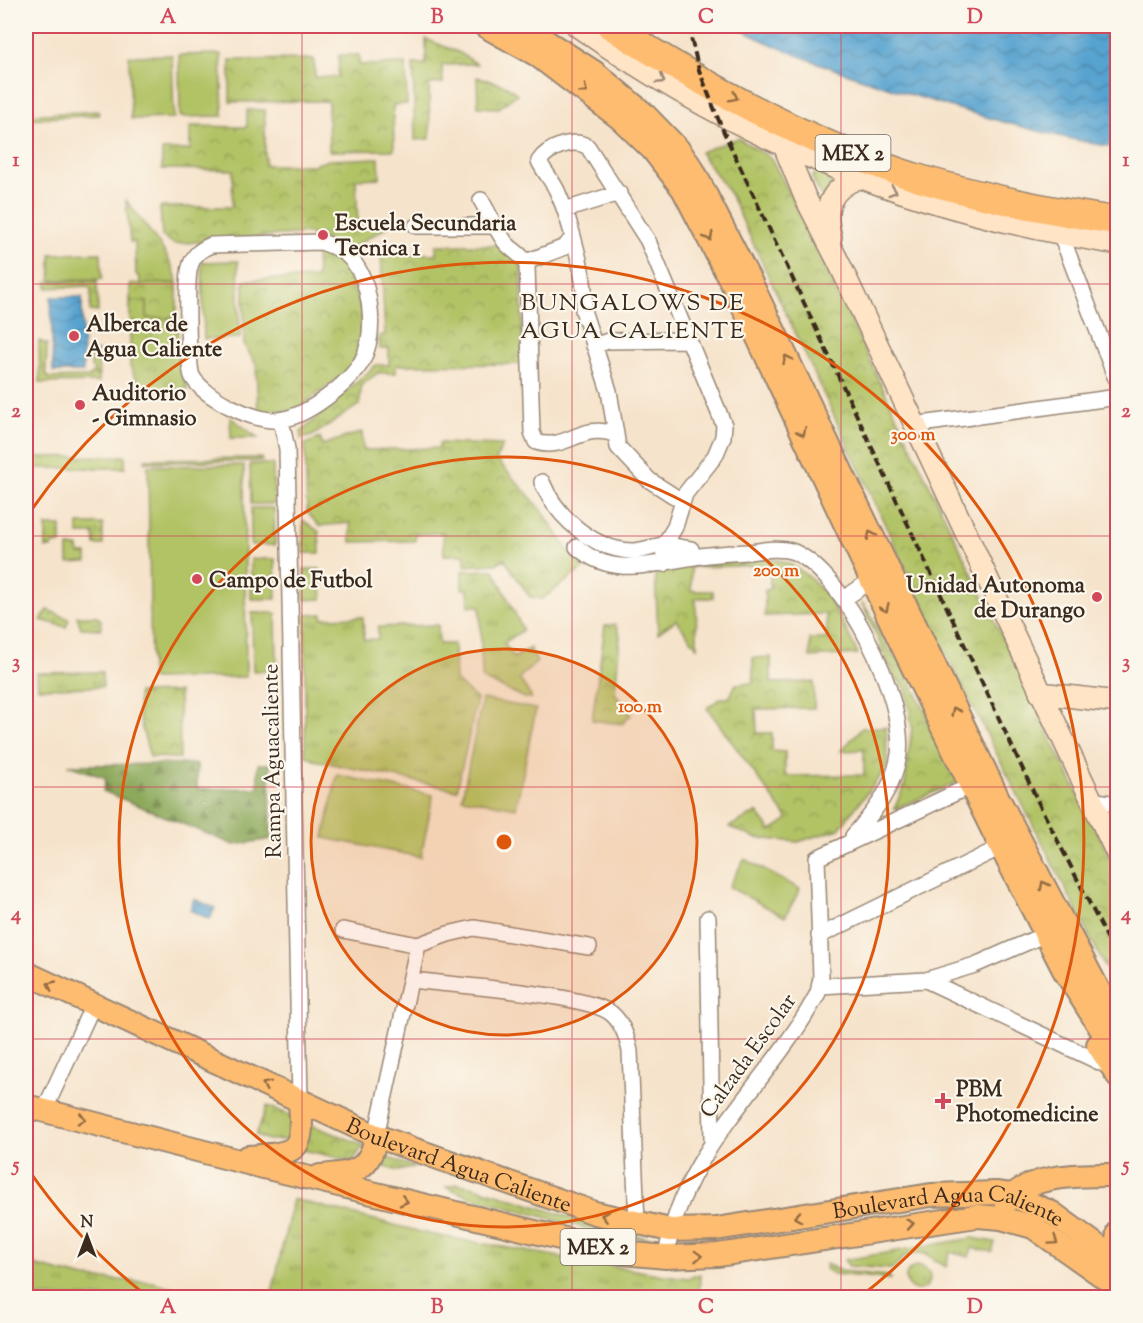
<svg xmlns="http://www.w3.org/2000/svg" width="1143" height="1323" font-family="'Sorts Mill Goudy',serif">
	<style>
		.grass { fill: url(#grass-tufts); stroke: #767642; stroke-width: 1.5 }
		.forest { fill: url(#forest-firs); stroke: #646a3c; stroke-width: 1.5 }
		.park { fill: url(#park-crowns); stroke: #767642; stroke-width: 1.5 }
		.garden { fill: url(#garden-dots); stroke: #767642; stroke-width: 1.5 }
		.pitch { fill: #b2c366; stroke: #767642; stroke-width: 1.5 }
		.water { fill: url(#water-waves); stroke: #496677; stroke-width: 1.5 }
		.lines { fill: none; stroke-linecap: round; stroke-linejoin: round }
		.street-casing { stroke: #988674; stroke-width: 18 }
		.secondary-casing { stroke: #988674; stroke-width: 24 }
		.primary-casing { stroke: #988674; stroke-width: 26 }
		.highway-casing { stroke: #988674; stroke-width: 30 }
		.street { stroke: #fff; stroke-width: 15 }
		.secondary { stroke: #ffe4c6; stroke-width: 21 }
		.primary { stroke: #febc70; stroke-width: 22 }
		.highway { stroke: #febc70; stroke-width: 27 }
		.rail { stroke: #3b2a1e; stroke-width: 4; stroke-dasharray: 9 4.5; stroke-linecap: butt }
		.oneway { stroke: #9d8772 }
		.oneway2 { stroke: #936c43 }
		.grid { fill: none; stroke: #d1495b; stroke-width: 1.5; stroke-opacity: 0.55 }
		.ring { fill: none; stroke: #df570d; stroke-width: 3 }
		.poi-dot { fill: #d1495b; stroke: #fbf7ec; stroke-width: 2 }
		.labels { text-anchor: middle; stroke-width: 4.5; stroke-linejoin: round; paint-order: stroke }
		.shield { fill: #fbf7ec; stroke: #75685c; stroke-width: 1.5 }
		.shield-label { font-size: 21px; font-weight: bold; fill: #3b2a1e }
		.poi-label { font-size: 22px; font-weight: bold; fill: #3b2a1e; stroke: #fbf7ec; text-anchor: start }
		.street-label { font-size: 22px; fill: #3b2a1e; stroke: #fbf7ec }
		.neighbourhood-label { font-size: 24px; letter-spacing: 1.5px; fill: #3b2a1e; stroke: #fbf7ec }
		.centre { fill: #df570d; stroke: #fbf7ec; stroke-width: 3 }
		.ring-label { font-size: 18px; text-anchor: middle; font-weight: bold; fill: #df570d; stroke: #fbf7ec; stroke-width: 4.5; stroke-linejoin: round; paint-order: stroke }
		.neatline { fill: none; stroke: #d1495b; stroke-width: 2 }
		.grid-label { font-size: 20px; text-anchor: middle; font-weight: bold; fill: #d1495b }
	</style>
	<defs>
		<pattern id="grass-tufts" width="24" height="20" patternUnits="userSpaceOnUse" patternTransform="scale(1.5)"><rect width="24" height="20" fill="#b2c366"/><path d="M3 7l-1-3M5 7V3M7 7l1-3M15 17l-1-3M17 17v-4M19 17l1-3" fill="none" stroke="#929f53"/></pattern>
		<pattern id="forest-firs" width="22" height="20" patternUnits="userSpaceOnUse" patternTransform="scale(1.5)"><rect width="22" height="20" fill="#8da95b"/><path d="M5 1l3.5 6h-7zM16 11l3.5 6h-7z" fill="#748a4b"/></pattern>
		<pattern id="park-crowns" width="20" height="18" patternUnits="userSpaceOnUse" patternTransform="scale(1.5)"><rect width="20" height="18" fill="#b2c366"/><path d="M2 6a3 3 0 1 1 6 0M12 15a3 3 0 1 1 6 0" fill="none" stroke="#929f53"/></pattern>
		<pattern id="garden-dots" width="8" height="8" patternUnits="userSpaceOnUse" patternTransform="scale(1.5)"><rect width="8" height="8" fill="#b2c366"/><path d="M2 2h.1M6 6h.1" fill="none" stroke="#929f53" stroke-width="1.8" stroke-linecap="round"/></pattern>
		<pattern id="water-waves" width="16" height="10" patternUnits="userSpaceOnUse" patternTransform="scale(1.5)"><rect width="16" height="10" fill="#57a3d0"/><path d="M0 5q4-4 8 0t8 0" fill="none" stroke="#4985a8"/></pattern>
	</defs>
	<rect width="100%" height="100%" fill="#fbf7ec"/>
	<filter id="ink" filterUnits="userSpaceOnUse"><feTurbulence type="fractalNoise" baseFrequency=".0167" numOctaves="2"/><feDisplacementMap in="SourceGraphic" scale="12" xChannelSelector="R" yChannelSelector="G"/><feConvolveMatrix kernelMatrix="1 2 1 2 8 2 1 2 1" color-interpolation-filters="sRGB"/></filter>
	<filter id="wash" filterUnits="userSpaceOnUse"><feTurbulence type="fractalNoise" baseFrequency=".008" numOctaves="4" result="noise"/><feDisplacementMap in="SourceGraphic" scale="24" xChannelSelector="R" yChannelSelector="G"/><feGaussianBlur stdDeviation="1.35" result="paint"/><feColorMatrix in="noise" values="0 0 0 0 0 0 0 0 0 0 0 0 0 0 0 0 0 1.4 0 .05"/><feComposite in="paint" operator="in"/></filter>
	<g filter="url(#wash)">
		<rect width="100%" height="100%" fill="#f6e3cb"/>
		<path class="grass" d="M98 111 99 115 26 119V115Z
			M126 200C141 221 175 258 177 283L140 284V278L136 274 135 242H130Z
			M97 281 98 312 90 311 91 289 87 286 47 288V282Z
			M130 301H147V318H177L179 369 188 389H141L130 366Z
			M39 341 47 344 46 375 49 378 89 377 93 373 98 377 91 367 90 354 98 351 99 382 40 383Z
			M230 417 258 438H231Z
			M125 456V468H26V457Z
			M262 458V461L145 462V459Z
			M78 524H103V545H95L94 534H78Z
			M46 526H61V544H52L51 548H46Z
			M68 547H78L79 554H87V562L68 563Z
			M494 570 523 630 504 643 514 658 530 648 537 662 519 678 532 698H525L482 679 480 606H469L468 589H462V571Z
			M322 614V618L363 617 364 640 378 639V627L438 625 439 644H454L455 680 477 699 457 790 314 760 305 755V615Z
			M77 616H97L101 620V629L81 628Z
			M102 672 103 687 38 688 37 673Z
			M293 1199 429 1234 663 1275 689 1278 700 1274 699 1297H271Z
			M973 1238 995 1242 992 1252 972 1248 969 1257 950 1252 946 1267C933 1260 923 1246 905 1257 899 1260 896 1267 890 1269L849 1266 844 1260Z
			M26 1263 85 1278 153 1282 207 1297H26Z
			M826 1264 841 1271 889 1276 891 1279 833 1274 825 1269Z
			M906 1278a12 12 0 1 1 24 0a12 12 0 1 1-24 0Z"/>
		<path class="forest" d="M197 764V789L258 788V764H270L271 839 234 845 103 791 106 778 68 765Z"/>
		<path class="park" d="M426 39 460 53 477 64 442 65 443 83 429 84 430 139 415 140 413 64H426Z
			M339 55H359V65L406 64 407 104 393 105 394 150 329 151 328 101 230 102V60L314 59 315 77H338Z
			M477 77 507 86 517 94 499 108 478 107Z
			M247 110H265V165H313L329 160 379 158 380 178 356 179 358 227 389 226 349 249 306 233 174 244 162 236 160 207H232L233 170 162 169V150H190V126L247 127Z
			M738 138 771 158 789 192 1057 751 1117 872V990L942 646 730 194 700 152Z
			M817 171 836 179 822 197 812 178Z
			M436 245H500L521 261 523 364 396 365V373H378L361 385 360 404 312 436 301 439V432L376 365H389V348L380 349 379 336 385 335 381 254H436Z
			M316 251 348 262 349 279 362 310 360 351 353 367 296 410 258 412 256 364 244 345V280L317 278Z
			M177 283V318H147V302L130 301V284Z
			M362 432 363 450 439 448V443L503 445 496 459 542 510 566 548 584 568 542 599 530 597 504 559 496 564 465 566V555H444L443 533 415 534V541L351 542 350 523 319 526 307 512 305 444 320 438 322 445Z
			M303 520 319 532 320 553H303Z
			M748 559C758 560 772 558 781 561 822 574 841 619 858 654L810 657V639H827L826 614 765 616V590L770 589V565L691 567V591H713V598H696L697 647 676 620 658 633 655 571Z
			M304 569H320L322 599 304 600Z
			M862 603C878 622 882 647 901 663L961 781 894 809 905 784 912 727 906 689 894 676Z
			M615 624 620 635 615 693 631 715 622 724 592 720 605 626Z
			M771 657V683L814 682V708L756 709 757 733H772V751L785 752V776L864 775V750L841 751 862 728 886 727 887 767 839 829 798 842 755 838 729 827 757 812 771 831 788 819 707 708 721 698H729L736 684 753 683V658Z
			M179 692 180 758 150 757 139 717 138 693Z
			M267 1106 290 1115 295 1121 287 1140H268L256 1135Z
			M311 1125 364 1145 353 1161 303 1150Z
			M380 1155 415 1167 398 1171 379 1165Z
			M458 1184 475 1187 620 1233 655 1239 619 1237 473 1198 446 1187Z"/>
		<path class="garden" d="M48 610 69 619 66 627 41 620Z"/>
		<path class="pitch" d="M221 54 223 116 180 117 179 55Z
			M172 55 174 118 131 119 129 56Z
			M101 253 102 279 51 280V254Z
			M238 261 240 338 204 339 202 262Z
			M250 464H273L274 504H251Z
			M244 465 246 677 151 679 148 466Z
			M251 508H274L275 545H251Z
			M251 559H275L276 599H251Z
			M252 613H276L277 670 253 671Z
			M482 699 536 709 516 808 462 798Z
			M337 775 433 795 421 857 324 838Z
			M744 859 800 889 785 917 729 887Z"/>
		<path class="water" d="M734 26H1117V148C1047 136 977 115 909 94 850 75 788 55 734 26Z
			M51 297H82L83 372H53Z
			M194 899 215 908 210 919 190 910Z"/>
	</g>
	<g filter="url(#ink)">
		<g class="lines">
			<defs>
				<path id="street" d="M481 200C489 214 496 229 505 242 512 251 523 254 527 266L532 432 536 442C565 452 582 422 614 434
					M565 210 619 193
					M416 226H496
					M1061 235 1118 384
					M321 242C332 246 342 249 349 257 372 280 377 333 362 361 349 384 305 418 278 420 254 422 203 397 192 376 188 366 186 278 190 267 193 255 200 250 211 245Z
					M526 262 565 247 573 237
					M594 346 608 341 687 340
					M281 420 287 449 300 1102
					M914 425 1118 397
					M542 482C556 516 592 549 631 551 643 552 656 544 668 545 675 546 683 548 691 549
					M577 547C613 579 653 563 694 557 712 554 731 553 749 552 763 550 780 547 794 552 846 575 906 699 899 754 894 788 875 811 853 836
					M664 564V545L675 527 685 494 715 456 723 437 724 425 648 241 588 147C574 137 548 148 539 161 544 172 553 181 558 193 568 215 590 287 583 310L609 391 618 447 649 480 674 496
					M844 599 871 580
					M1089 800 1118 804
					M708 918 712 1140
					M343 930 418 945 448 934 474 928 589 947
					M819 936 1001 847
					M412 980C449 985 590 994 612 1014 623 1024 627 1038 630 1051L637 1223
					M926 980 1112 1068
					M820 986 926 980 975 965 1046 934
					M44 1111 93 1005
					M376 1136 418 945
					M666 1257C682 1148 769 1085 818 993L821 978 817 858 970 786"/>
				<path id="secondary" d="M577 26C749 146 910 210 1118 244
					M785 148 805 197 839 263 1118 856
					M831 237C823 208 829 190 858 178
					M1040 693 1118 702"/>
				<g id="primary">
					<path d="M485 26 537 55 621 119 653 150 683 189 735 289 902 645 1001 847 1064 970 1118 1056"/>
					<path d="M522 26 594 72 643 113 678 149 693 170 752 285 998 798 1118 1027"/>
					<path id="s1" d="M26 973 376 1136 595 1213 670 1230 716 1229 931 1195 996 1193 1011 1195 1052 1213 1118 1261"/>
					<path d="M1098 1045 1118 1076"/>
					<path d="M26 1106 255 1165 623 1253 666 1257 718 1255 977 1216 1001 1218 1033 1227 1118 1287"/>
					<path d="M248 1157C298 1153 304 1153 300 1102"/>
					<path d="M320 1176C353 1173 370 1172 376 1136"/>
					<path d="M1006 1202C1029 1173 1084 1175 1118 1175"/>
					<path d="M1115 1259 1118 1232"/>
				</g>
				<path id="highway" d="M611 26C703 85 816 147 921 179 986 198 1051 211 1118 221"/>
			</defs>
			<use href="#street" class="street-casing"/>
			<use href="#secondary" class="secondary-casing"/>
			<use href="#primary" class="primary-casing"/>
			<use href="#highway" class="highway-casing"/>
			<use href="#street" class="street"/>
			<use href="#secondary" class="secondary"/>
			<use href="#primary" class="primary"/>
			<use href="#highway" class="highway"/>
			<path class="rail" d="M688 26 699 70 721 126 1040 806 1118 959"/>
		</g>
		<defs><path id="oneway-chevron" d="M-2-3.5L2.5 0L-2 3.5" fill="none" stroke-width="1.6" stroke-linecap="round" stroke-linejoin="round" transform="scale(1.5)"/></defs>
		<g class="oneway">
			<use href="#oneway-chevron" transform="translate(661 80) rotate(32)"/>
			<use href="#oneway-chevron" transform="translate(893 191) rotate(18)"/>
		</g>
		<g class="oneway2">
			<use href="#oneway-chevron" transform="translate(584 90) rotate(38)"/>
			<use href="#oneway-chevron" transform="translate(734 97) rotate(26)"/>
			<use href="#oneway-chevron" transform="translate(709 237) rotate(63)"/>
			<use href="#oneway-chevron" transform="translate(787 359) rotate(-115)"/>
			<use href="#oneway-chevron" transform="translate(802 432) rotate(66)"/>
			<use href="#oneway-chevron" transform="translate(871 535) rotate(-115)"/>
			<use href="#oneway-chevron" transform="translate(885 608) rotate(65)"/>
			<use href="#oneway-chevron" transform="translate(955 711) rotate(-116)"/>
			<use href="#oneway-chevron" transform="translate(1044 885) rotate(-117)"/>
			<use href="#oneway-chevron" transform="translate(51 985) rotate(-155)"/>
			<use href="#oneway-chevron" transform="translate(266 1085) rotate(-154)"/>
			<use href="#oneway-chevron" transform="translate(82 1119) rotate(13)"/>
			<use href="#oneway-chevron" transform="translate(404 1201) rotate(13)"/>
			<use href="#oneway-chevron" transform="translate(605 1216) rotate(-167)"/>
			<use href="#oneway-chevron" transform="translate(798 1217) rotate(171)"/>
			<use href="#oneway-chevron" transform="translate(910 1224) rotate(-9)"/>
			<use href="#oneway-chevron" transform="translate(1054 1241) rotate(35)"/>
			<use href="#oneway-chevron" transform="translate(698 1256) rotate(-2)"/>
		</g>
	</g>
	<path class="grid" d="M302 26V1298M572 26V1298M841 26V1298M26 284H1118M26 536H1118M26 787H1118M26 1039H1118"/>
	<circle cx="504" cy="842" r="193" fill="#df570d" fill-opacity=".12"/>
	<g class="ring">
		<circle cx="504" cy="842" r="193"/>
		<circle cx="504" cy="842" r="385"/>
		<path d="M148 1297A578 578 0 0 1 28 1169M28 515A578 578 0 1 1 860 1297"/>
	</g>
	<g class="poi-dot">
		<circle cx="323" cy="235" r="6"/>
		<circle cx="74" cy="336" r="6"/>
		<circle cx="80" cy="405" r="6"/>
		<circle cx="197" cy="579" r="6"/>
		<circle cx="1097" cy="597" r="6"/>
		<path d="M940 1092h6v6h6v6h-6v6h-6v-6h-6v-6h6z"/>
	</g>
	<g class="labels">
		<g class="shield">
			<rect x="815.5" y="135" width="75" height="36" rx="4.5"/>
			<rect x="560.5" y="1229" width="75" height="36" rx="4.5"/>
		</g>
		<g class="shield-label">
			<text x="853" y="160">MEX 2</text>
			<text x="598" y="1254">MEX 2</text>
		</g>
		<g class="poi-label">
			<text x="335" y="230">Escuela Secundaria<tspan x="335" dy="25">Tecnica 1</tspan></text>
			<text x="86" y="331">Alberca de<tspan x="86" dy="25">Agua Caliente</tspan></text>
			<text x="92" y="400">Auditorio<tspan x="92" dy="25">- Gimnasio</tspan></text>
			<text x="209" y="587">Campo de Futbol</text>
			<text x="1085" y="592" text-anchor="end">Unidad Autonoma<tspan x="1085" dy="25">de Durango</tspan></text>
			<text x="956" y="1096">PBM<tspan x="956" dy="25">Photomedicine</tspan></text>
		</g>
		<g class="street-label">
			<text transform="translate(271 761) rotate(-91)" y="8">Rampa Aguacaliente</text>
			<text transform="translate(747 1055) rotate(-54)" y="8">Calzada Escolar</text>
			<text dy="8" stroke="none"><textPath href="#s1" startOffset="474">Boulevard Agua Caliente</textPath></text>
			<text dy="8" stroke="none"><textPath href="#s1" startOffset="978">Boulevard Agua Caliente</textPath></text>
		</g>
		<g class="neighbourhood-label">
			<text x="633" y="310">BUNGALOWS DE<tspan x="633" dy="28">AGUA CALIENTE</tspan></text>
		</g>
	</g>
	<circle cx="504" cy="842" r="9" class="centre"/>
	<g class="ring-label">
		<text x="913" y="440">300 m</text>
		<text x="776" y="576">200 m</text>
		<text x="640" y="712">100 m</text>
	</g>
	<rect width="1143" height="1323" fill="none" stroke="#fbf7ec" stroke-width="66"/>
	<g transform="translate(87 1236)" stroke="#fbf7ec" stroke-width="4.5" paint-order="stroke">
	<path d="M0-4.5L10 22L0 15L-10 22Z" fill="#3b2a1e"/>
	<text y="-9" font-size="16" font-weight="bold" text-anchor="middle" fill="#3b2a1e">N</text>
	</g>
	<rect x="33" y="33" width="1077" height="1257" class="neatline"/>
	<g class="grid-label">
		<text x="168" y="23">A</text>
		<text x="437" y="23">B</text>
		<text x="706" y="23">C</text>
		<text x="975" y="23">D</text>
		<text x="16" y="166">1</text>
		<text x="1126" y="166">1</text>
		<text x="16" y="417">2</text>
		<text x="1126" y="417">2</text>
		<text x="16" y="668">3</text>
		<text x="1126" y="668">3</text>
		<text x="16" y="920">4</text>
		<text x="1126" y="920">4</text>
		<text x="16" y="1171">5</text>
		<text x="1126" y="1171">5</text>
		<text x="168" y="1313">A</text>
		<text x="437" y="1313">B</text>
		<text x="706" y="1313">C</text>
		<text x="975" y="1313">D</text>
	</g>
</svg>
